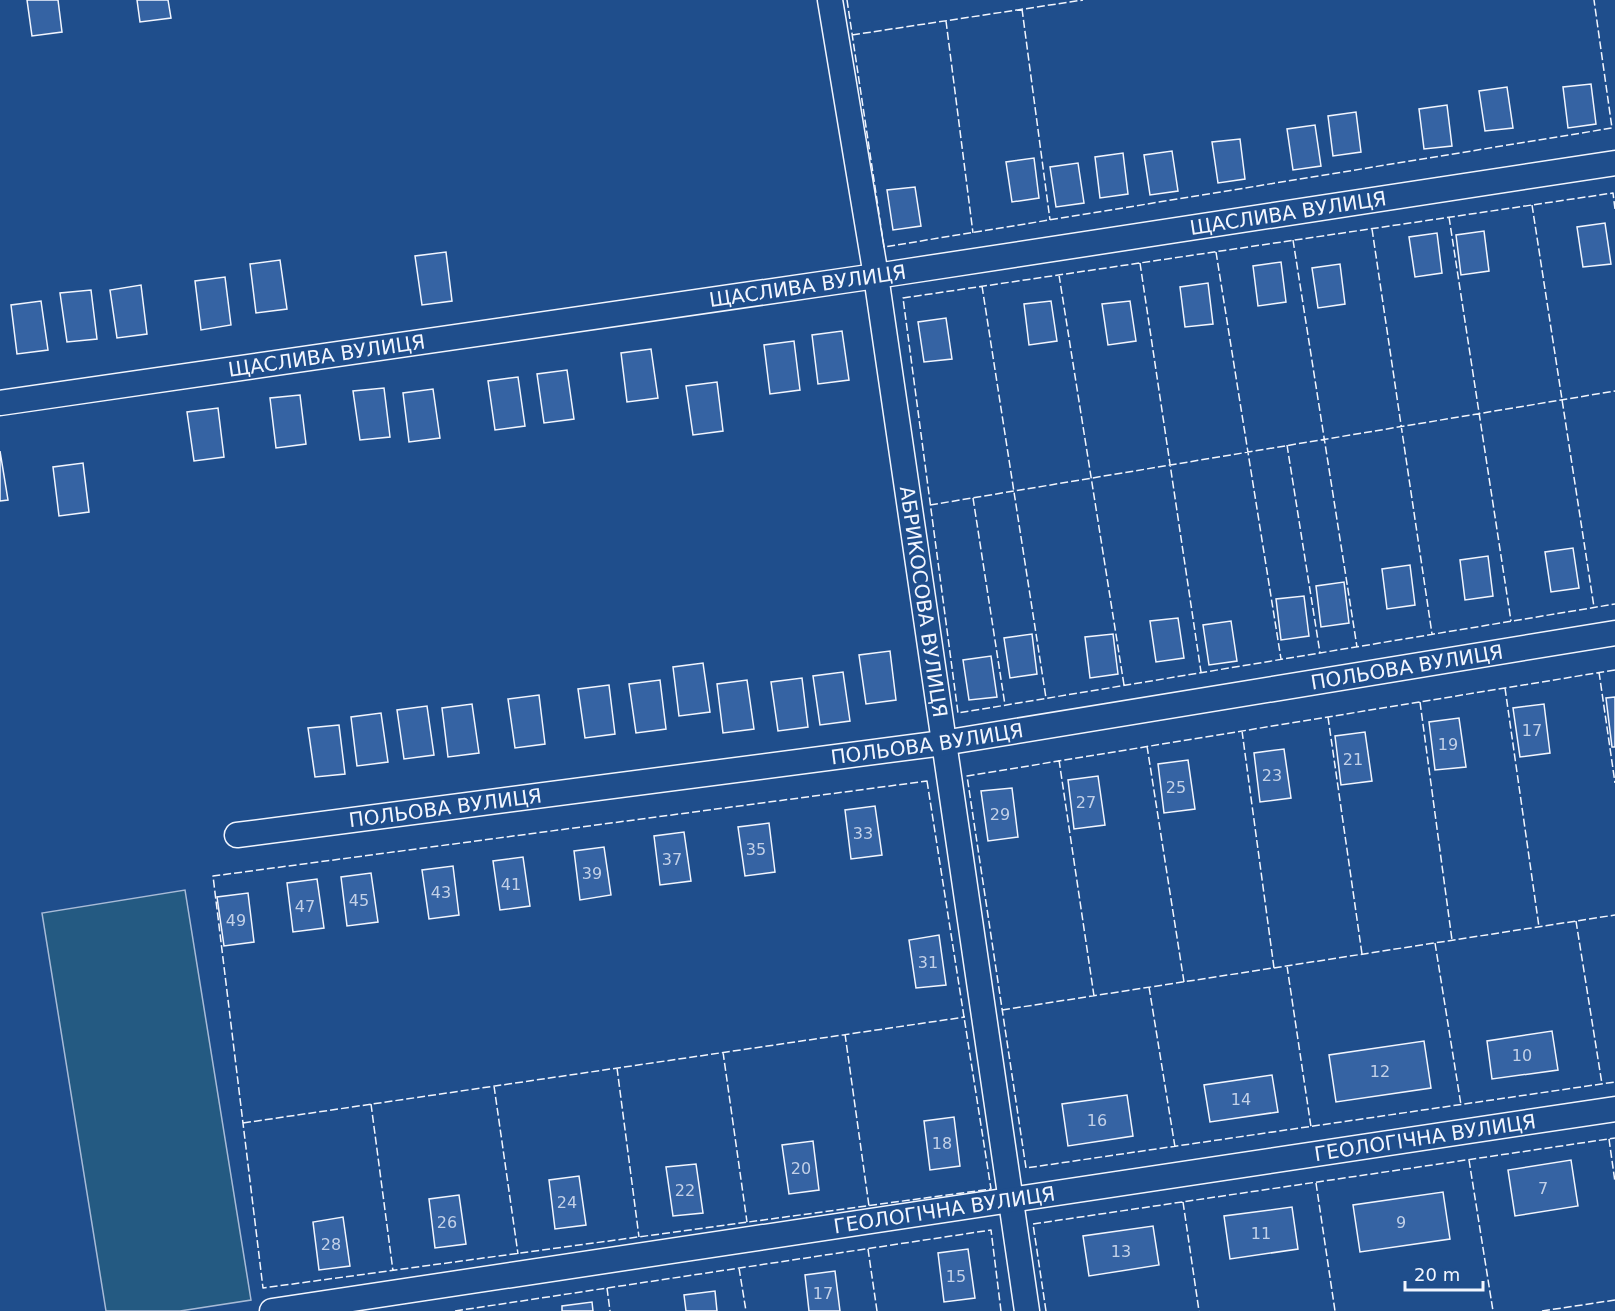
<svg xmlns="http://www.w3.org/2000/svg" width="1615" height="1311" font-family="'DejaVu Sans',sans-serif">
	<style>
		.green { fill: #245a82; stroke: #a8bbd7; stroke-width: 1.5 }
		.building { fill: #3563a3; stroke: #f2f6ff; stroke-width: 1.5 }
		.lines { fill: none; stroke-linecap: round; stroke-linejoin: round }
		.street-casing { stroke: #f2f6ff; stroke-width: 27 }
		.street { stroke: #1f4e8c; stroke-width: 24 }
		.fence { stroke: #f2f6ff; stroke-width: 1.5; stroke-dasharray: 8 3; stroke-linecap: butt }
		.labels { text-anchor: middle; stroke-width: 4.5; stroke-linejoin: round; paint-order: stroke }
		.number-label { font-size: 16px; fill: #c3d1e8 }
		.street-label { font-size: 20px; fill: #f2f6ff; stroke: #1f4e8c }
	</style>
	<rect width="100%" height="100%" fill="#1f4e8c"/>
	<path class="green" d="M185 890 251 1300 180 1311H106L42 913Z"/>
	<path class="building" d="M27 0H58L62 32 32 36Z
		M137 0H168L171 18 140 22Z
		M1591 84 1596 124 1568 128 1563 87Z
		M1507 87 1513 128 1485 131 1479 91Z
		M1447 105 1452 146 1424 149 1419 109Z
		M1356 112 1361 152 1333 156 1328 116Z
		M1315 125 1321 166 1293 170 1287 129Z
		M1240 139 1245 179 1218 183 1212 142Z
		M1172 151 1178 191 1150 195 1144 155Z
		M1123 153 1128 194 1100 198 1095 157Z
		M1034 158 1039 198 1012 202 1006 162Z
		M1078 163 1084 203 1056 207 1050 167Z
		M915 187 921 226 893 230 887 190Z
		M1605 223 1611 264 1583 267 1577 227Z
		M1484 231 1489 271 1461 275 1456 235Z
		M1437 233 1442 273 1415 277 1409 237Z
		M446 252 452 301 422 305 415 256Z
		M280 260 287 309 256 313 250 264Z
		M1281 262 1286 302 1258 306 1253 266Z
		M1340 264 1345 304 1318 308 1312 268Z
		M225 277 231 325 201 330 195 281Z
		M1208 283 1213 324 1185 327 1180 287Z
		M141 285 147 334 117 338 110 290Z
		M91 290 97 339 67 342 60 293Z
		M41 301 48 350 17 354 11 305Z
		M1051 301 1057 341 1029 345 1024 304Z
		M1130 301 1136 341 1108 345 1102 304Z
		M946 318 952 359 924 362 918 322Z
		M842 331 849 380 818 384 812 335Z
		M794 341 800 390 770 394 764 345Z
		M651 349 658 398 627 402 621 353Z
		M567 370 574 419 544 423 537 374Z
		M518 377 525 426 495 430 488 381Z
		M717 382 723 431 693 435 686 386Z
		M384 388 390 437 360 440 353 391Z
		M433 389 440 438 409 442 403 393Z
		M300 395 306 444 276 448 270 398Z
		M218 408 224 457 194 461 187 412Z
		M0 451 8 500 0 501Z
		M83 463 89 512 59 516 53 467Z
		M1573 548 1579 588 1551 592 1545 552Z
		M1488 556 1493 596 1465 600 1460 560Z
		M1410 565 1415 605 1387 609 1382 569Z
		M1344 582 1349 623 1321 627 1316 586Z
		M1304 596 1309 636 1281 640 1276 599Z
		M1178 618 1184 658 1156 662 1150 621Z
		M1231 621 1237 661 1209 665 1203 625Z
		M1032 634 1037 674 1010 678 1004 638Z
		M1113 634 1118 674 1090 678 1085 637Z
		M890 651 896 700 866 704 859 655Z
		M991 656 997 697 969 700 963 660Z
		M703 663 710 712 679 716 673 667Z
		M843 672 850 721 820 725 813 676Z
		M802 678 808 727 778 731 771 682Z
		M660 680 666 729 636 733 629 684Z
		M747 680 754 729 723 733 717 684Z
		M609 685 615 734 585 738 578 689Z
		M539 695 545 744 515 748 508 699Z
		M1615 697V747H1612L1606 698Z
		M472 704 479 753 448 757 442 708Z
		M1544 704 1550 753 1520 757 1513 708Z
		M427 706 434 755 404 759 397 710Z
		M381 713 388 762 357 766 351 717Z
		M1459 718 1466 767 1435 770 1429 722Z
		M339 725 345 774 315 777 308 728Z
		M1365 732 1372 781 1341 785 1335 736Z
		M1284 749 1291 798 1260 802 1254 753Z
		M1188 760 1195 809 1164 813 1158 764Z
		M1098 776 1105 825 1074 829 1068 780Z
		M1012 788 1018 837 988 841 981 791Z
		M875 806 882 855 851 859 845 810Z
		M769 823 775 872 745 876 738 827Z
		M684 832 691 881 660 885 654 836Z
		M604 847 611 895 580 900 574 851Z
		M523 857 530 906 500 910 493 861Z
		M453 866 459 915 429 919 422 870Z
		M371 873 378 922 347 926 341 877Z
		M317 879 324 928 293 932 287 883Z
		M248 893 254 942 224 946 217 897Z
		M939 935 946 985 916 988 909 940Z
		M1552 1031 1558 1070 1492 1079 1487 1041Z
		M1424 1041 1431 1088 1336 1102 1329 1055Z
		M1272 1075 1278 1112 1210 1122 1204 1085Z
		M1127 1095 1133 1136 1068 1146 1062 1104Z
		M954 1117 960 1166 930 1170 924 1121Z
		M813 1141 819 1190 789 1194 782 1145Z
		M1571 1160 1578 1206 1515 1216 1508 1170Z
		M696 1164 703 1213 673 1216 666 1167Z
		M579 1176 586 1225 555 1229 549 1180Z
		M1443 1192 1450 1239 1360 1252 1353 1205Z
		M459 1195 466 1244 435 1248 429 1199Z
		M1292 1207 1298 1249 1230 1259 1224 1216Z
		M343 1217 350 1266 319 1270 313 1222Z
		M1153 1226 1159 1265 1089 1276 1083 1236Z
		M968 1249 975 1298 944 1302 938 1253Z
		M835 1271 840 1311H809L805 1275Z
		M715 1291 717 1311H686L684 1295Z
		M592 1302 593 1311H562V1306Z"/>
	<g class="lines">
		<defs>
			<g id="street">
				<path id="s1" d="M830 0 876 276 1027 1311"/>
				<path id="s2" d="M0 403 876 276 1615 163"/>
				<path id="s3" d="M237 835 943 743 1615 633"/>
				<path id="s4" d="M272 1311 1615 1109"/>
			</g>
		</defs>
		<use href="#street" class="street-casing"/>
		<use href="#street" class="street"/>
		<path class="fence" d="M847 0 884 247 1612 128 1594 0
			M1022 9 1050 220
			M946 21 973 233
			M852 35 1083 0
			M1532 205 1594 607
			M1615 209 1613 193 903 298 958 713 1615 604
			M1449 217 1511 621
			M1372 229 1432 634
			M1293 240 1357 647
			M1216 252 1281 659
			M1140 263 1201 672
			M1059 275 1124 685
			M982 286 1046 698
			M1287 445 1320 653
			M973 498 1005 705
			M930 505 1615 391
			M1615 670 967 776 1026 1168 1615 1082
			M1599 672 1615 783
			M1505 688 1539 927
			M1420 702 1452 940
			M1328 717 1362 954
			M1242 731 1274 968
			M1147 746 1184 982
			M1059 760 1094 996
			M927 781 991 1189 263 1288 213 876Z
			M1576 921 1602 1084
			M1435 943 1461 1105
			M1287 966 1311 1127
			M1149 987 1175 1147
			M1002 1010 1615 915
			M845 1034 869 1206
			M723 1052 747 1222
			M617 1068 639 1237
			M494 1086 518 1254
			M371 1104 393 1271
			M243 1123 965 1017
			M1609 1139 1615 1182
			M1469 1160 1493 1311
			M1316 1183 1335 1311
			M1183 1202 1199 1311
			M868 1249 877 1311
			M739 1268 746 1311
			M607 1288 610 1311
			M455 1311 991 1230 1001 1311
			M1046 1311 1033 1224 1615 1138
			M1542 1311 1615 1300"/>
	</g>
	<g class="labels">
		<g class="number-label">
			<text x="1532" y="736">17</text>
			<text x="1448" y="750">19</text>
			<text x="1353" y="765">21</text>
			<text x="1272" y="781">23</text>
			<text x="1176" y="793">25</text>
			<text x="1086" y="808">27</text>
			<text x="1000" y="820">29</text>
			<text x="863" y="839">33</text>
			<text x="756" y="855">35</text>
			<text x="672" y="865">37</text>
			<text x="592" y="879">39</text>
			<text x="511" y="890">41</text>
			<text x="441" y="898">43</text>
			<text x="359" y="906">45</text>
			<text x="305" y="912">47</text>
			<text x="236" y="926">49</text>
			<text x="928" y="968">31</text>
			<text x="1522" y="1061">10</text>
			<text x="1380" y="1077">12</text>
			<text x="1241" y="1105">14</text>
			<text x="1097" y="1126">16</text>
			<text x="942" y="1149">18</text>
			<text x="801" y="1174">20</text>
			<text x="1543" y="1194">7</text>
			<text x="685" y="1196">22</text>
			<text x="567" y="1208">24</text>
			<text x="447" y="1228">26</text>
			<text x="1401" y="1228">9</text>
			<text x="1261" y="1239">11</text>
			<text x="331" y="1250">28</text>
			<text x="1121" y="1257">13</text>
			<text x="956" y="1282">15</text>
			<text x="823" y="1299">17</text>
		</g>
		<g class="street-label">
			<text dy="7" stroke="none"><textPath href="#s2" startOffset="1302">ЩАСЛИВА ВУЛИЦЯ</textPath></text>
			<text dy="7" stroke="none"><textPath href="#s2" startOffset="816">ЩАСЛИВА ВУЛИЦЯ</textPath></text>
			<text dy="7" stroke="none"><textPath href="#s2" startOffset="330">ЩАСЛИВА ВУЛИЦЯ</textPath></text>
			<text dy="7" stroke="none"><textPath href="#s1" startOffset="609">АБРИКОСОВА ВУЛИЦЯ</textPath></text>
			<text dy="7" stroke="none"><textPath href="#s3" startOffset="1182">ПОЛЬОВА ВУЛИЦЯ</textPath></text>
			<text dy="7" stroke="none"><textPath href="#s3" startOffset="696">ПОЛЬОВА ВУЛИЦЯ</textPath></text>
			<text dy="7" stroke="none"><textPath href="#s3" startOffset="210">ПОЛЬОВА ВУЛИЦЯ</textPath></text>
			<text dy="7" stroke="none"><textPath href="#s4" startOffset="1166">ГЕОЛОГІЧНА ВУЛИЦЯ</textPath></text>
			<text dy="7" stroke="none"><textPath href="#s4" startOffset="680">ГЕОЛОГІЧНА ВУЛИЦЯ</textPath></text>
		</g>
	</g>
	<path d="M1405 1281v9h78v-9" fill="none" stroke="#f2f6ff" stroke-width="3"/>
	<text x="1414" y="1281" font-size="18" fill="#f2f6ff" stroke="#1f4e8c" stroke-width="4.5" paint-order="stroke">20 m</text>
</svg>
